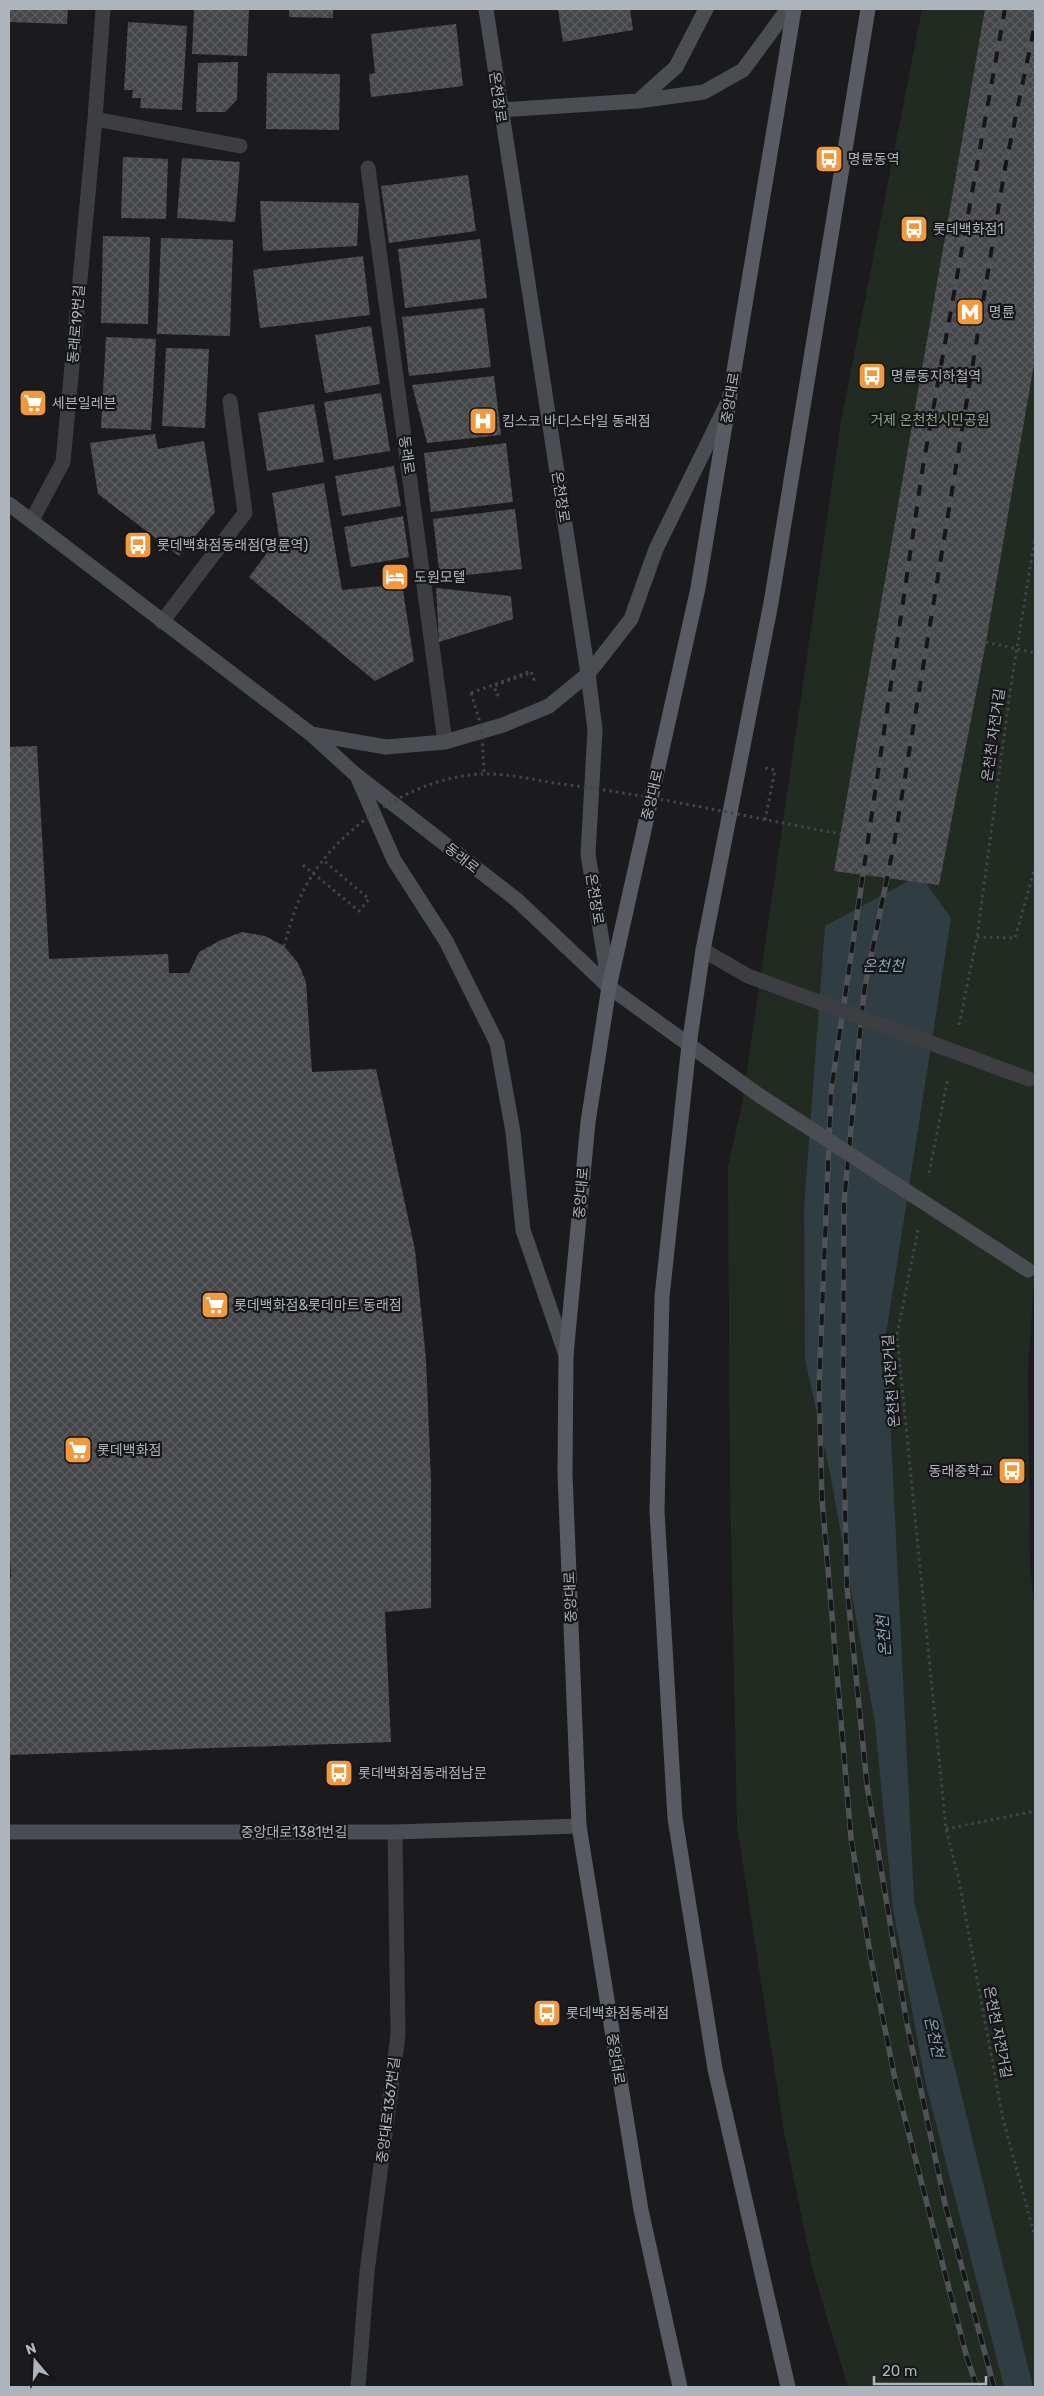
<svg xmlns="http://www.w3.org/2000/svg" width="1044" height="2396" font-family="Rubik,'Noto Sans KR',sans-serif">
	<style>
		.park { fill: #222b22 }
		.water { fill: #303d42 }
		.building { fill: url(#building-cross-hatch) }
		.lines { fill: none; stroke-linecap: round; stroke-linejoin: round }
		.path { stroke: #424549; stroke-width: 3; stroke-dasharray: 2.5 4; stroke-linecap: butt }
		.street { stroke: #3c3e42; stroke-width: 15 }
		.secondary { stroke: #4a4d52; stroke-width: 15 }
		.primary { stroke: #585b61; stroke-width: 15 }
		.rail-casing { stroke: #4f5257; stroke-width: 5.5 }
		.rail { stroke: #161618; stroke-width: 4; stroke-dasharray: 11; stroke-linecap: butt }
		.path-bridge { stroke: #424549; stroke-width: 3; stroke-dasharray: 2.5 4; stroke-linecap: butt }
		.street-bridge { stroke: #3c3e42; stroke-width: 15 }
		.secondary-bridge { stroke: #4a4d52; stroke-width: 15 }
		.labels { text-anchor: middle; stroke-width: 4.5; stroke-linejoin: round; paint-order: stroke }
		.street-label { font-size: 14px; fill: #adb4bc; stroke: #161618 }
		.poi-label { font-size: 14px; fill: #adb4bc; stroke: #161618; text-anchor: start }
		.park-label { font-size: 14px; fill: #88a785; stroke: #161618 }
		.water-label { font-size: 15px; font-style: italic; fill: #85a7b6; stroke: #161618 }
	</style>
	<defs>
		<pattern id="building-cross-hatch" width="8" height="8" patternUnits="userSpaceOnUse" patternTransform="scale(1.25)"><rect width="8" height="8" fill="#45464a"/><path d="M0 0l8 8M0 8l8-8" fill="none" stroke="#5d5e62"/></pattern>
	</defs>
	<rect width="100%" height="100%" fill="#1b1b1d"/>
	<path class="park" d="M922 9H1035V1267L1028 1369 1030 1569 1035 1612V2387H848L813 2271 784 2132 737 1825 730 1482 728 1167 742 1104 841 422Z"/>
	<path class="water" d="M920 875 951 918 886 1334 914 1901 1033 2387H1004L926 2085 893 1909 875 1723 830 1473 805 1359 804 1208 825 926Z"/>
	<path class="building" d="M9 9H68L67 24 9 22Z
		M194 9H249L247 56 192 54Z
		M289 9H333V18L289 17Z
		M558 9H630L633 30 563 42Z
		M985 9H1035V358L986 642 939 885 834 871Z
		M128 22 187 26 182 110 140 108 141 98H132L133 90H124Z
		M456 24 463 86 371 97 369 74 375 73 371 34Z
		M238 62 237 100 225 112H196L198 63Z
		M267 73 340 74 339 130 266 129Z
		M123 157 168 159 166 219 121 218Z
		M182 158 240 162 235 222 177 218Z
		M468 175 476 231 389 243 381 186Z
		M260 201 359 203 357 246 263 251Z
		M103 236 150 237 148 324 101 323Z
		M161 238 233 240 230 336 157 334Z
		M480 239 487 298 405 308 398 249Z
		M363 256 370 315 260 328 253 270Z
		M484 308 491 367 409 376 402 317Z
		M371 326 380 384 325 393 315 335Z
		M106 337 156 339 151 430 101 428Z
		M166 348 209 349 205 428 162 426Z
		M494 376 501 435 427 443 412 385Z
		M381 393 390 451 334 460 324 402Z
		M314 404 324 462 267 471 258 413Z
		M155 434 158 449 204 441 215 512 179 556 98 494 90 443Z
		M506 443 513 502 431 512 424 453Z
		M394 466 401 506 342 516 335 476Z
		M324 483 342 590 402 584 414 661 375 681 249 577 279 537 272 493Z
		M515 509 522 569 440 578 433 519Z
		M403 516 409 557 351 567 344 527Z
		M436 588 511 596 513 619 439 642Z
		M37 746 49 959 168 954 169 973H189L199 952 221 940 242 932 265 936 284 946 298 963 306 982 312 1072 376 1069 415 1250 426 1359 431 1481V1608L385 1612 391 1742 9 1755V1578H11L9 1539V747Z"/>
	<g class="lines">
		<path class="path" d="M471 693 531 671 534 680 531 682
			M499 694 497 695 494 686 530 673
			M765 820 775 770 765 768
			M303 865 359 911 369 899 323 860
			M977 937 1015 938 1035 867
			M959 1025 977 937 1011 685 1035 537
			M929 1173 948 1078
			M918 1230 897 1335 946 1829 958 1876 1003 2119 1035 2237
			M946 1829 1035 1811"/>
		<path class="street" d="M95 119 240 146
			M368 168 445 742
			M32 520 63 462 95 119 103 9
			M162 622 245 513 230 401
			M703 950 748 976 778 987
			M358 2387 367 2272 398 2035 395 1832"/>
		<path class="secondary" d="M486 9 588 674 595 730 588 854 609 985
			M638 101 704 92 743 70 788 9
			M500 110 638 101 676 67 706 9
			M9 504 311 734 356 775 517 900 609 987 760 1096
			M311 734 386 747 445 742 503 725 549 706 588 674 631 619 656 549 727 404
			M357 776 394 860 446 941 497 1043 513 1132 523 1230 566 1355
			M9 1832H395L579 1826"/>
		<path class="primary" d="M680 2387 641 2210 579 1826 565 1474 566 1355 588 1122 609 987 698 588 794 9
			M788 2387 715 2069 675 1818 657 1511 662 1297 689 1045 703 950 771 603 868 9"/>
		<defs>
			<path id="rail" d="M977 2387 967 2358 896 2084 871 1959 851 1838 822 1499 819 1387 831 1092 923 466 1005 9
				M994 2387 945 2204 907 2024 867 1785 847 1587 843 1429 844 1203 864 991 894 844 1005 168 1035 24"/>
		</defs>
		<use href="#rail" class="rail-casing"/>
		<use href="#rail" class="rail"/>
		<path class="path-bridge" d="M986 642 1035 653
			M471 693 482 729 484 774
			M284 946C290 926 295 905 306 886 336 828 417 775 484 774 509 773 537 781 562 784 656 796 748 817 841 834"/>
		<path class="street-bridge" d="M778 987 1029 1079"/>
		<path class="secondary-bridge" d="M760 1096 1028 1270"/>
	</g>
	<defs>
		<symbol id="bus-square" viewBox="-11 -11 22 22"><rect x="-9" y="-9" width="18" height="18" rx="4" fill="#f2993e" stroke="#161618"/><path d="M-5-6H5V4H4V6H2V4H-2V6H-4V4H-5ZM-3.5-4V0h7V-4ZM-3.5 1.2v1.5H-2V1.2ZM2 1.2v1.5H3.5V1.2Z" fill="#fff"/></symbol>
		<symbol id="metro-square" viewBox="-11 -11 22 22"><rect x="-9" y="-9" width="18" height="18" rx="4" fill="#f2993e" stroke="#161618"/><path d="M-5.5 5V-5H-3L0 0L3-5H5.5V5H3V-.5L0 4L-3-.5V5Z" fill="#fff"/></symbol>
		<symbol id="supermarket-square" viewBox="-11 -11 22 22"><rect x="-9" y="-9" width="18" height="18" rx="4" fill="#f2993e" stroke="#161618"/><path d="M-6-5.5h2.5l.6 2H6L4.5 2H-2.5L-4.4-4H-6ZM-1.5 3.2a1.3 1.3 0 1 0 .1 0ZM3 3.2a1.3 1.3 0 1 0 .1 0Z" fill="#fff"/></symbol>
		<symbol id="hospital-square" viewBox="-11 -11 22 22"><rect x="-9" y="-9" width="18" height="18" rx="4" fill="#f2993e" stroke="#161618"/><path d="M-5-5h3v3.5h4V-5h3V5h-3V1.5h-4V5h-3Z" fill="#fff"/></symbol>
		<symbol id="hotel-square" viewBox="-11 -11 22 22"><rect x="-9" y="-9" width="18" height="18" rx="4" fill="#f2993e" stroke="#161618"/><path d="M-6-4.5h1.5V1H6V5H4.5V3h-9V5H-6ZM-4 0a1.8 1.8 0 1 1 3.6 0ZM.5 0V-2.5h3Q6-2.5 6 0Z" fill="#fff"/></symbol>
	</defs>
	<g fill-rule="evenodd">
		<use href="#bus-square" x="813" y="143" width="32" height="32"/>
		<use href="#bus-square" x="898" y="213" width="32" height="32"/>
		<use href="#metro-square" x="954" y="296" width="32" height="32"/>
		<use href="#bus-square" x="856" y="360" width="32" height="32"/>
		<use href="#supermarket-square" x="17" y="387" width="32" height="32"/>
		<use href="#hospital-square" x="467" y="405" width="32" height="32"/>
		<use href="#bus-square" x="122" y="529" width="32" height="32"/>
		<use href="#hotel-square" x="379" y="561" width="32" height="32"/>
		<use href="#supermarket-square" x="199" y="1289" width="32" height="32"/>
		<use href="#supermarket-square" x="62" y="1434" width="32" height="32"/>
		<use href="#bus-square" x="996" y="1455" width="32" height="32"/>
		<use href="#bus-square" x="323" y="1757" width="32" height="32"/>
		<use href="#bus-square" x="531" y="1997" width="32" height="32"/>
	</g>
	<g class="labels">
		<g class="street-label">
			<text transform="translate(498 97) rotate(82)" y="5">온천장로</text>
			<text transform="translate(76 324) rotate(-85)" y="5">동래로19번길</text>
			<text transform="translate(730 398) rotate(-81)" y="5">중앙대로</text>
			<text transform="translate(407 455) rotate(82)" y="5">동래로</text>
			<text transform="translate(561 497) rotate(81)" y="5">온천장로</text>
			<text transform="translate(993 735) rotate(-82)" y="5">온천천 자전거길</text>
			<text transform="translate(652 795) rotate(-77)" y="5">중앙대로</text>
			<text transform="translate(462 858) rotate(38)" y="5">동래로</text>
			<text transform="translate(595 899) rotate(81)" y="5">온천장로</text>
			<text transform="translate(581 1193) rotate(-85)" y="5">중앙대로</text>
			<text transform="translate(891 1381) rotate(-94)" y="5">온천천 자전거길</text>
			<text transform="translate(570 1597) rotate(-92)" y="5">중앙대로</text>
			<text x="294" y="1837">중앙대로1381번길</text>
			<text transform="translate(998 2032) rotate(79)" y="5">온천천 자전거길</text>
			<text transform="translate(616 2059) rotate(81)" y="5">중앙대로</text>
			<text transform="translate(388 2110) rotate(-83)" y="5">중앙대로1367번길</text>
		</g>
		<g class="poi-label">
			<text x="848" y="164">명륜동역</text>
			<text x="933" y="234">롯데백화점1</text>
			<text x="989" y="317">명륜</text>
			<text x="891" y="381">명륜동지하철역</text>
			<text x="52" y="408">세븐일레븐</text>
			<text x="502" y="426">킴스코 바디스타일 동래점</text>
			<text x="157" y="550">롯데백화점동래점(명륜역)</text>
			<text x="414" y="582">도원모텔</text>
			<text x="234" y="1310">롯데백화점&amp;롯데마트 동래점</text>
			<text x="97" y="1455">롯데백화점</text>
			<text x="993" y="1476" text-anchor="end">동래중학교</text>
			<text x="358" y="1778">롯데백화점동래점남문</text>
			<text x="566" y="2018">롯데백화점동래점</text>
		</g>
		<g class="park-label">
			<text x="930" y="425">거제 온천천시민공원</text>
		</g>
		<g class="water-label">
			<text x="883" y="971">온천천</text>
			<text transform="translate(884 1636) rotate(-94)" y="5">온천천</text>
			<text transform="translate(934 2037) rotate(78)" y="5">온천천</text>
		</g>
	</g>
	<rect width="1044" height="2396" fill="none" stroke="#adb4bc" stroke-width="20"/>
	<g transform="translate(35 2361) rotate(341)" stroke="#161618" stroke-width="4" paint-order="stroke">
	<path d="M0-4L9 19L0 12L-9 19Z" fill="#adb4bc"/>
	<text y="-8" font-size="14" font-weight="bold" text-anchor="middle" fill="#adb4bc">N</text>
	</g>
	<path d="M874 2376v8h112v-8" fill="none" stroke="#adb4bc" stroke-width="2.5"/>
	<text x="882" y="2376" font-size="15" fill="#adb4bc" stroke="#161618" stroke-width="4" paint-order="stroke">20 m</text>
</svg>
